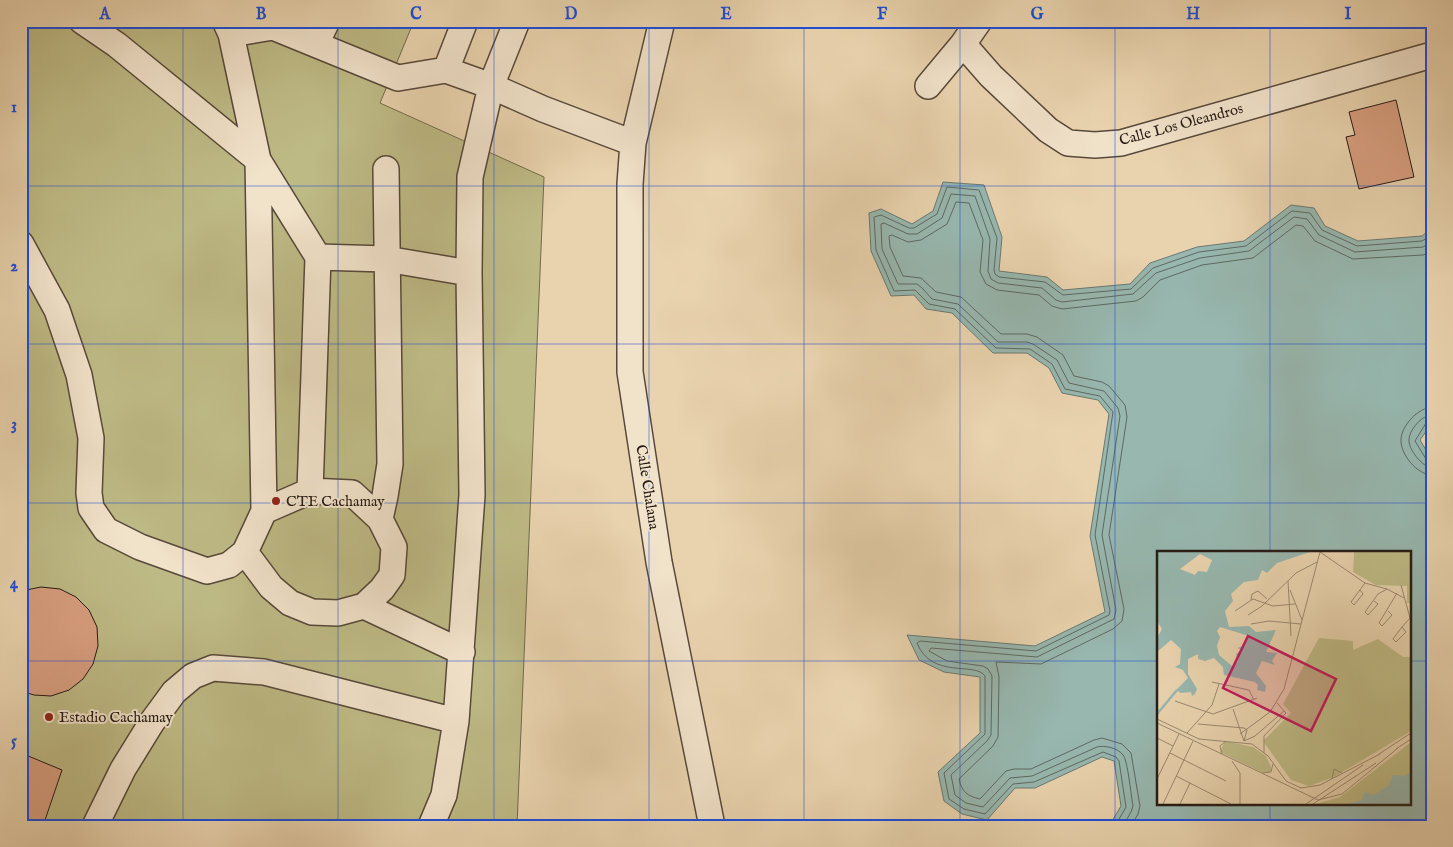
<svg xmlns="http://www.w3.org/2000/svg" width="1453" height="847" font-family="'IM FELL English',serif">
	<style>
		.green { fill: #beba85; stroke: #726a4d }
		.water { fill: #97b7af; stroke: #6a7971; fill-rule: evenodd }
		.lines { fill: none; stroke-linecap: round; stroke-linejoin: round }
		.shore { stroke: #5e6962; stroke-width: 1 }
		.building { fill: #d89f80; stroke: #261b15 }
		.minor-casing { stroke: #57493b; stroke-width: 28 }
		.minor { stroke: #f1e2ca; stroke-width: 25 }
		.grid { fill: none; stroke: #1d4ed8; stroke-width: 1; stroke-opacity: 0.55 }
		.poi-dot { fill: #8f2418; stroke: #f1e2ca; stroke-width: 2 }
		.labels { text-anchor: middle; stroke-width: 4; stroke-linejoin: round; paint-order: stroke }
		.street-label { font-size: 15px; fill: #261b15; stroke: #f1e2ca }
		.poi-label { font-size: 15px; fill: #261b15; stroke: #f1e2ca; text-anchor: start }
		.inset-river { fill: none; stroke: #97b7af; stroke-width: 2.5 }
		.inset-road { fill: none; stroke: #9b8971; stroke-width: 1 }
		.view { fill: #c2185b; fill-opacity: 0.15; stroke: #c2185b; stroke-width: 2.5 }
		.inset-edge { fill: none; stroke: #261b15; stroke-width: 2.5 }
		.neatline { fill: none; stroke: #1d4ed8; stroke-width: 2 }
		.grid-label { font-size: 16px; text-anchor: middle; font-weight: bold; fill: #1d4ed8 }
	</style>
	<rect width="100%" height="100%" fill="#e9d3ae"/>
	<filter id="stains"><feTurbulence type="fractalNoise" baseFrequency=".004" numOctaves="4"/><feColorMatrix values="0 0 0 0 .2 0 0 0 0 .09 0 0 0 0 .02 0 0 0 .5 -.17"/></filter>
	<radialGradient id="worn" r=".72"><stop offset=".6" stop-color="#630" stop-opacity="0"/><stop offset="1" stop-color="#630" stop-opacity=".3"/></radialGradient>
	<path class="green" d="M21 21H414L380 103 544 177 517 826H21Z"/>
	<path class="water" d="M943 182 984 185 1002 237 999 271 1047 277 1063 290 1130 284 1150 263 1197 247 1244 241 1291 205 1314 208 1325 226 1358 241 1422 236 1432 228V423L1420 440 1432 460V826H1109L1121 806 1114 761 1102 757 1035 788H1015L987 820 962 814 944 801 938 772 980 733V677L944 672 919 660 907 635 1035 646 1105 612 1090 536 1109 414 1098 400 1062 393 1049 368 1027 353H993L952 313 926 309 914 295 891 296 871 251 869 213 881 209 912 224 933 211ZM1158 552H1409V803H1158Z"/>
	<g class="lines">
		<path class="shore" d="M1432 407C1418 408 1402 425 1401 439 1400 454 1417 475 1432 475
			M1432 415C1422 415 1410 429 1409 439 1408 449 1422 467 1432 468
			M1432 421 1426 423 1415 441 1426 459 1432 461
			M1115 826 1126 807 1119 761 1116 757 1103 752 1034 782 1013 784 985 814 964 809 949 799 944 773 985 734V676C975 661 932 680 917 643L920 641 1036 651 1109 615 1110 611 1095 535 1113 412 1100 396 1065 389 1052 364 1030 349 996 348 955 309 929 304 915 290 894 291 876 250 874 217 881 215 909 228H914L937 214 947 187 979 190 997 238 994 270 995 274 999 277 1045 282 1063 295 1131 289 1153 268 1199 252 1246 246 1292 211 1310 213 1322 230 1357 246 1422 241 1432 235
			M1123 826 1131 812 1133 806C1131 796 1128 761 1123 755 1118 748 1105 745 1097 747L1032 776 1010 778 983 807 966 803 955 795 951 775 987 741 991 735 992 676 988 669 983 666 947 661 929 651 931 648 1037 657 1114 619 1116 610 1102 535 1120 416 1118 408 1104 391 1069 383 1057 360 1033 344 1027 342H998L958 304 932 299 922 288 917 284H898L882 249 881 224 884 223 908 234H917L942 218 951 194 975 196 990 239 988 271 991 279 998 283 1042 288 1056 300 1062 302 1133 294 1156 273 1200 258 1249 251 1294 217 1307 219 1319 235 1355 252 1423 247 1432 242
			M1131 826 1138 814 1140 806 1131 753 1122 744 1102 738 1094 740 1031 769H1014L1006 771 980 799C967 796 962 792 959 779L993 746 998 737 999 677 996 662 1041 664 1113 629 1122 621 1124 609 1109 535 1127 417 1125 405 1109 386 1102 382 1074 376 1063 355 1037 337 1027 334H1001L961 297 936 292 921 278 903 276 890 247 889 236 892 235 908 242 921 240 947 224 956 202 969 203 983 240 980 272 986 284 997 290 1039 295 1052 306 1062 309 1136 301 1143 297 1160 280 1202 265 1253 258 1296 225 1303 226 1315 241 1353 259 1423 255 1432 252"/>
	</g>
	<path class="building" d="M1396 100 1414 177 1359 189 1346 137 1355 135 1349 112Z
		M41 587 60 589 76 597 89 610 97 627 98 646 93 664 83 679 69 690 51 696 34 695 21 691V591Z
		M21 753 62 770 43 826H21Z"/>
	<g class="lines">
		<defs>
			<path id="minor" d="M82 21 117 45 258 160 318 257 310 491
				M662 21 633 143 630 184V372L659 562 712 826
				M231 34 273 27 398 78 446 70 491 86 543 109 633 143
				M316 44 327 21
				M963 44 991 76 1048 130 1068 143 1095 145 1121 143 1432 55
				M446 70 465 21
				M928 86 963 44 979 21
				M21 244 57 310 79 375 91 438 89 493 91 508 106 530 140 547 207 571 229 565 245 552 264 511 258 160 231 34 225 21
				M318 257 386 259 469 273
				M380 519 385 496 390 464 386 169
				M245 552 271 587 290 603 312 612 338 613 364 606 382 589 392 575 394 547 380 519 352 493 310 491 264 511
				M364 606 462 652
				M95 826 123 769 152 722 174 692 193 676 213 668 264 672 456 721
				M431 826 444 795 456 721 472 495 469 273 470 177 491 86 517 21"/>
		</defs>
		<use href="#minor" class="minor-casing"/>
		<use href="#minor" class="minor"/>
	</g>
	<path class="grid" d="M183 21V826M338 21V826M494 21V826M649 21V826M804 21V826M960 21V826M1115 21V826M1270 21V552M21 186H1432M21 344H1432M21 503H1432M21 661H1158M1409 661H1432M1270 803V826"/>
	<g class="poi-dot">
		<circle cx="276" cy="501" r="5"/>
		<circle cx="49" cy="717" r="5"/>
	</g>
	<g class="labels">
		<g class="street-label">
			<text transform="translate(1181 124) rotate(-15)" y="5">Calle Los Oleandros</text>
			<text transform="translate(648 487) rotate(81)" y="5">Calle Chalana</text>
		</g>
		<g class="poi-label">
			<text x="286" y="506">CTE Cachamay</text>
			<text x="59" y="722">Estadio Cachamay</text>
		</g>
	</g>
	<g transform="translate(1157 551)">
		<rect width="254" height="254" fill="#e9d3ae"/>
		<path d="M197 1H254V52H250V35L219 34 196 21ZM162 87 196 90V99L221 88 246 106H254V180L177 226 152 235 134 229 106 190 134 162 126 153ZM68 190 96 196 109 205 115 218 112 222 104 221 63 201ZM254 191V224L204 253H159L183 246Z" fill="#beba85"/>
		<path d="M0 1H153L120 12 110 22 105 19 101 29 87 31 74 43 76 50 68 60 72 76 92 75 99 81 119 79 109 101 120 102 115 110 118 114 105 110 99 122 109 135 108 141 100 139 101 134 98 131 67 124 66 116 57 107 48 110 41 108V103L31 108V123L40 138 38 143 35 145 34 141 24 142 19 139 31 127 26 119 18 116 23 113 24 98 14 89 0 101V87L5 78 0 70ZM43 3 55 9 50 21 41 20 38 24 23 18ZM63 76 92 85 86 95 80 97 85 99 79 103 81 111 75 115 62 104 60 95 63 86 60 80ZM254 221V253H191L205 249 208 241 217 244 232 234 236 224 248 225Z" fill="#97b7af" fill-rule="evenodd"/>
		<path class="inset-river" d="M0 163 20 139"/>
		<path class="inset-road" d="M163 1 208 32 230 38 247 47M131 30 134 85M244 34 253 67M133 39 145 69M203 39 206 43 197 54 194 51 208 32M94 49 95 43 101 40 110 48M217 50 221 53 211 64 208 61 221 43 230 38M78 60 96 48 116 55 138 53M231 60 235 64 225 75 222 72 240 42M91 64 105 55 139 22 160 11M94 73 112 70 144 73M245 76 249 81 239 91 236 88 245 76 253 67M55 131 92 139 97 149M18 150 56 163 100 147M76 158 87 190M0 168 42 188 95 193 111 205 129 230 144 237 163 234 223 203M0 172 161 249 185 243 241 197M41 173 87 177 90 179 87 190M30 182 55 154 62 133M83 183 113 161 127 138 163 1M0 187 16 195M87 190 98 185 127 160M239 198 254 188M13 202 69 230M107 202V185L129 162 120 152M65 203 63 195 69 190M222 203 254 182M75 210 83 222V253M105 222 114 221 116 213M19 225 74 253M0 228 22 183M175 228 177 218 185 222M6 253 36 190M23 253 33 232M149 253 206 214M156 253 219 212"/>
		<path class="view" d="M91 85 179 128 154 180 66 137Z"/>
		<rect width="254" height="254" class="inset-edge"/>
	</g>
	<rect width="1453" height="847" fill="none" stroke="#e9d3ae" stroke-width="55"/>
	<rect x="28" y="28" width="1398" height="792" class="neatline"/>
	<g class="grid-label">
		<text x="105" y="19">A</text>
		<text x="261" y="19">B</text>
		<text x="416" y="19">C</text>
		<text x="571" y="19">D</text>
		<text x="726" y="19">E</text>
		<text x="882" y="19">F</text>
		<text x="1037" y="19">G</text>
		<text x="1193" y="19">H</text>
		<text x="1348" y="19">I</text>
		<text x="14" y="112">1</text>
		<text x="14" y="271">2</text>
		<text x="14" y="429">3</text>
		<text x="14" y="588">4</text>
		<text x="14" y="746">5</text>
	</g>
	<rect width="100%" height="100%" filter="url(#stains)"/>
	<rect width="100%" height="100%" fill="url(#worn)"/>
</svg>
